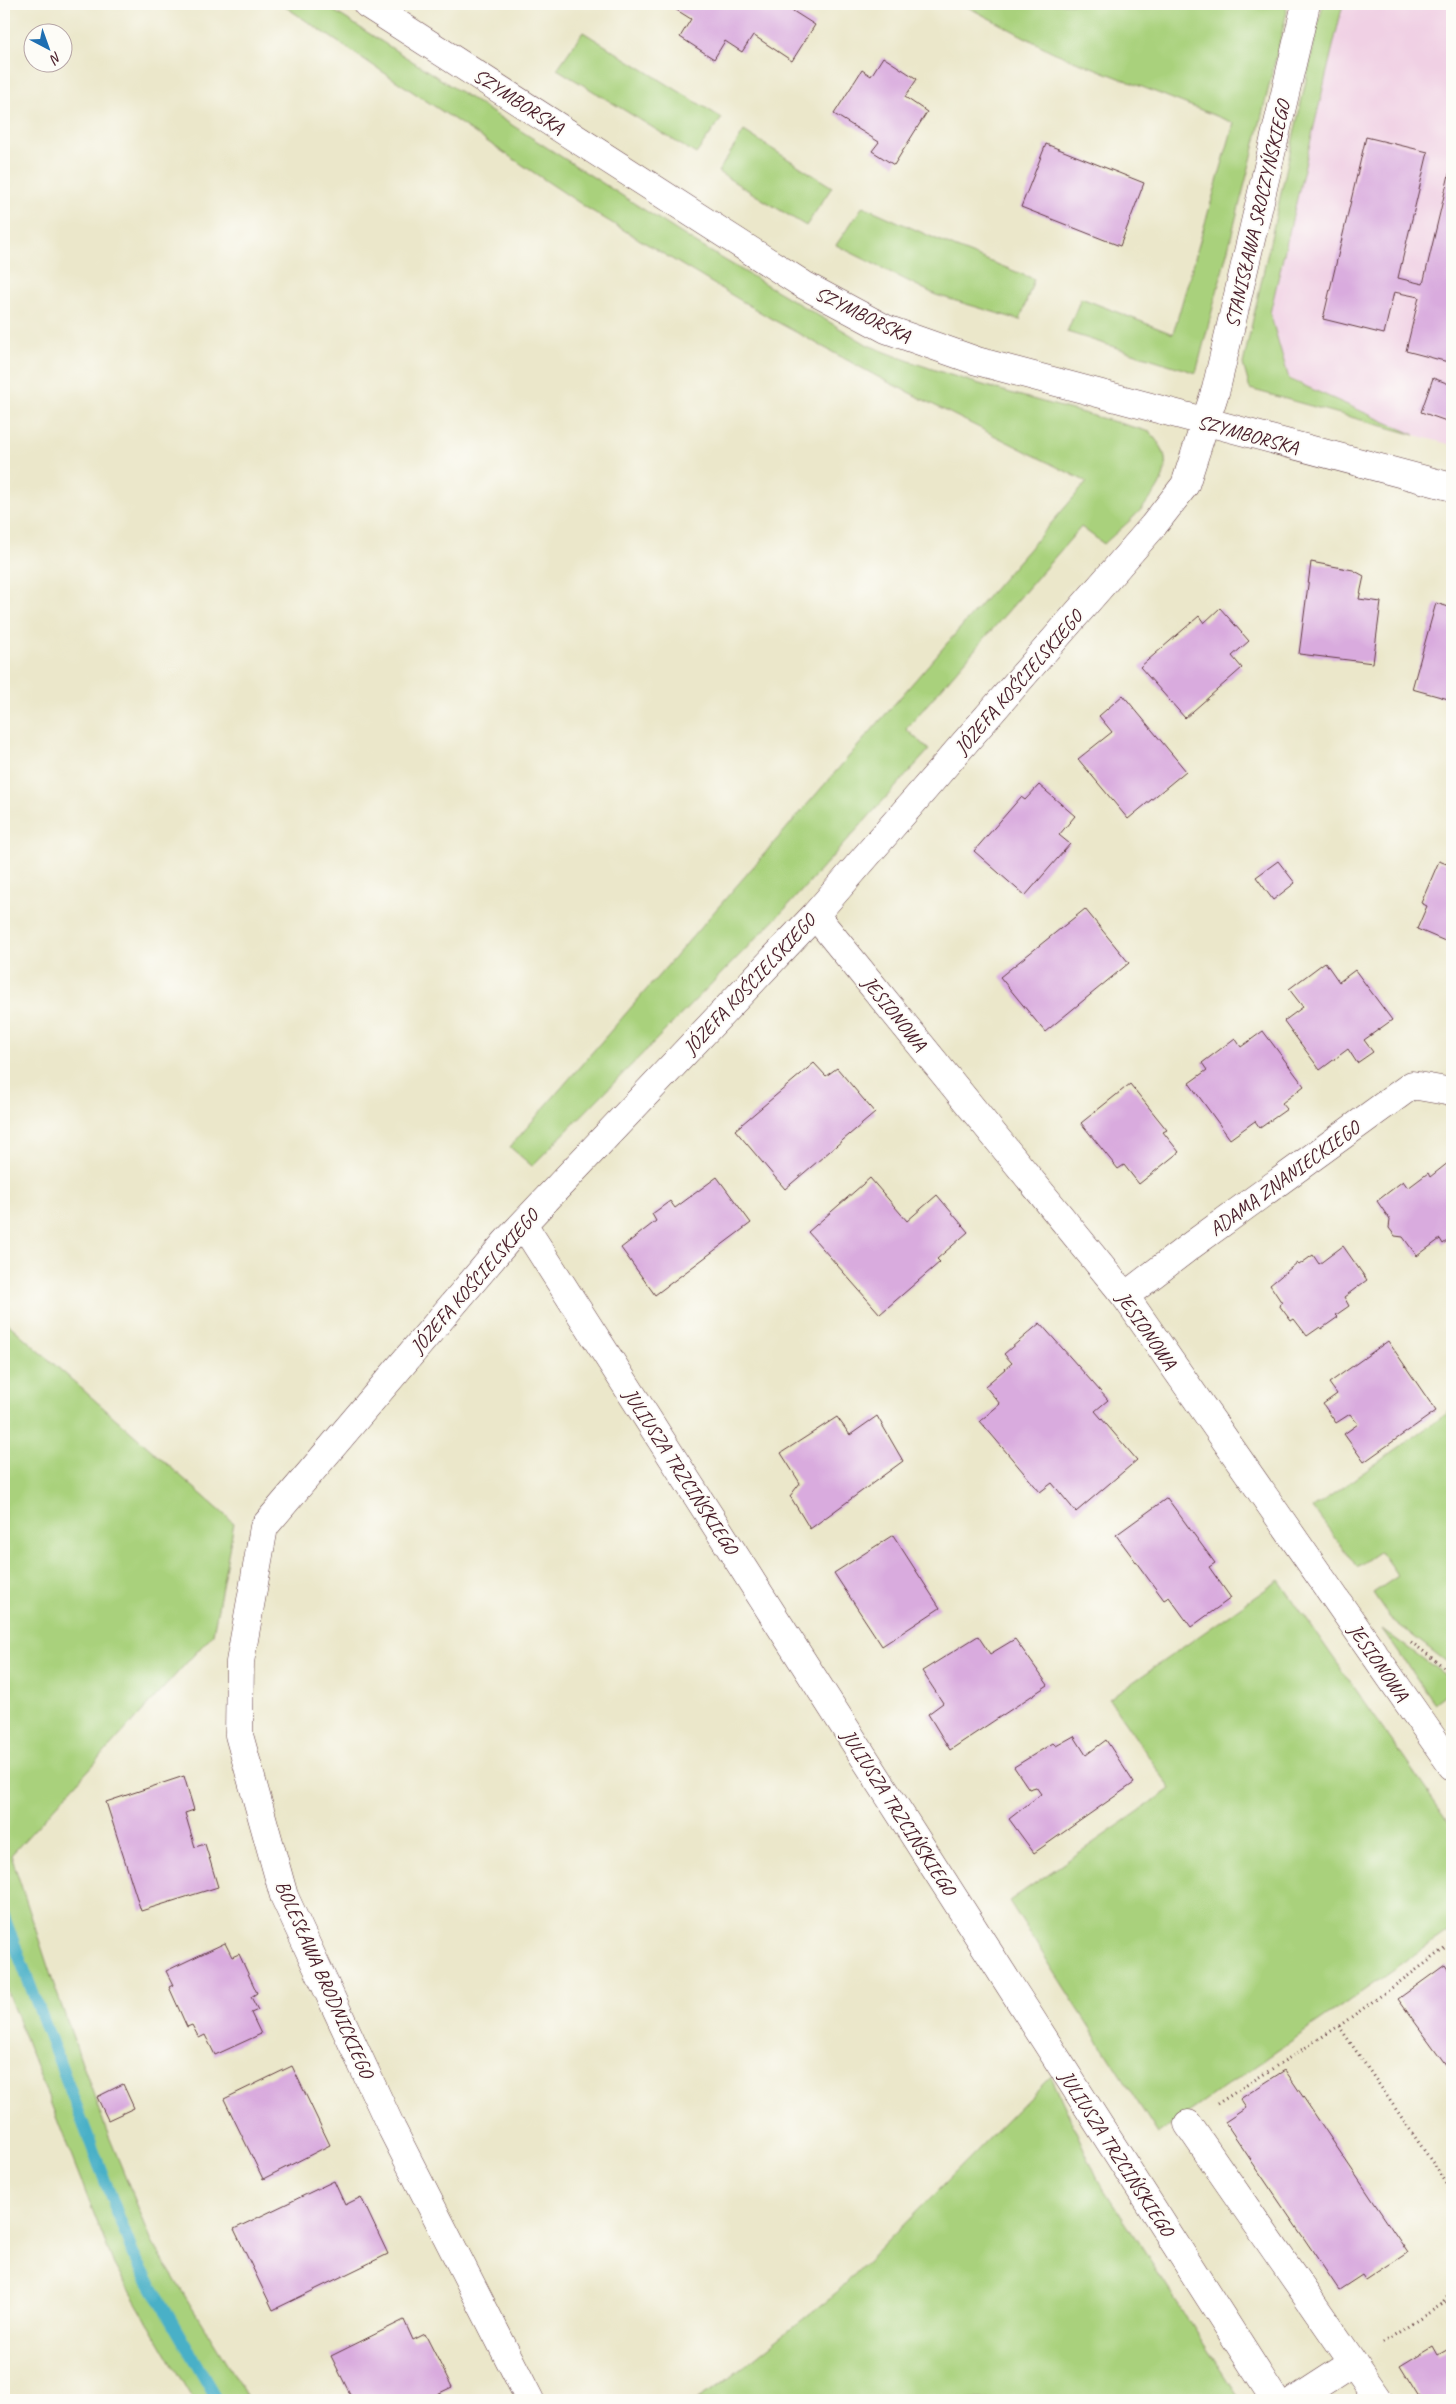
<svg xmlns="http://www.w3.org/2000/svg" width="1456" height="2404" font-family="Caveat,sans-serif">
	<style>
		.built { fill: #f0d0e4 }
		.green { fill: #a9d17c; stroke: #7a7854 }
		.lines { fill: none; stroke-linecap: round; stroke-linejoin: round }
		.stream { stroke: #48b0c7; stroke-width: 12 }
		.building { fill: #d9abde }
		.minor-casing { stroke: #623d43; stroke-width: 29 }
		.path { stroke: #623d43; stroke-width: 3; stroke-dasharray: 1 4; stroke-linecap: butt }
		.minor { stroke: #fff; stroke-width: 28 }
		.labels { text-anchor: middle; stroke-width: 4; stroke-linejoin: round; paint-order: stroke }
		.street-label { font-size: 20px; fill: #4a1f2b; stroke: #fdfcf7 }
	</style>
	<rect width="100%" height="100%" fill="#fdfcf7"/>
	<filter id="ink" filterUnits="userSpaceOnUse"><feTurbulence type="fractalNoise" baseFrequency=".02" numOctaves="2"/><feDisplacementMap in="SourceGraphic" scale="10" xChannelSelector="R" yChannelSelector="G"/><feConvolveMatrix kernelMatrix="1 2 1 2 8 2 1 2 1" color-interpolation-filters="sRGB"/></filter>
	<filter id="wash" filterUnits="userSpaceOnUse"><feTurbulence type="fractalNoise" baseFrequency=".0096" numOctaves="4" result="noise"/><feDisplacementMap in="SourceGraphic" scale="20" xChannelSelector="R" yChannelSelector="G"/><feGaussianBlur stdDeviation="1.12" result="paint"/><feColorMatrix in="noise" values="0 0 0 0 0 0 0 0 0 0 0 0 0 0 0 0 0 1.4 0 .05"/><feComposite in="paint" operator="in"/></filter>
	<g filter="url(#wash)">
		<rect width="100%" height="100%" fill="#ebe7ca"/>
		<path class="built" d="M1343 4H1452V445L1415 435 1289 378 1270 313Z"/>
		<path class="green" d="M281 4H323L696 243 868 345C959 383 1056 404 1150 432 1154 438 1161 445 1163 451 1177 486 1126 523 1104 544L1081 527 906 729 929 750 785 909 532 1166 510 1147 1087 482 880 378 770 318 587 208Z
			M962 4H1286L1287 12 1251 160 1196 373 1067 332 1081 298 1173 334 1234 123 1053 52Z
			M1323 4H1343L1270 313 1289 379 1415 435 1250 389 1243 364Z
			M583 32 722 118 696 154 557 69Z
			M744 131 832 187 806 226 718 172Z
			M863 206 954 247 1034 279 1020 320 936 295 836 245Z
			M4 1320 234 1523 213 1634 11 1855 53 1982 106 2129 153 2244 249 2400H193L114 2265 4 1984Z
			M1452 1410V1666L1390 1618 1373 1593 1398 1576 1380 1551 1357 1567 1313 1508Z
			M1279 1580 1452 1827V1929L1158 2134 1009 1901 1171 1789 1109 1699Z
			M1382 1629 1452 1680V1689L1434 1703Z
			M1051 2076 1098 2180 1240 2400H696L723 2383 837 2292Z"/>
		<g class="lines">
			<path class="stream" d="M4 1917 133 2254 217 2400"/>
		</g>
		<g id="blocks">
			<path class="building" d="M678 4H782L815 25 792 61 753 35 742 52 725 41 714 59 680 37 691 19 675 9Z
				M883 57 917 79 905 97 927 112 894 165 872 151 879 142 834 114 862 70 871 76Z
				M1366 137 1428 152 1398 278 1423 284 1452 162V363L1406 351 1419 297 1394 292 1384 334 1323 319Z
				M1046 144 1144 183 1120 246 1021 207Z
				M1433 378 1452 385V423L1421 412Z
				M1311 562 1353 570 1364 576 1359 599 1381 602 1373 663 1299 654Z
				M1436 603 1452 608V700L1412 689Z
				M1220 608 1249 641 1232 656 1242 668 1185 718 1140 667 1199 616 1204 623Z
				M1123 695 1186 771 1128 819 1078 759 1112 732 1099 716Z
				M1039 785 1075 816 1059 835 1070 844 1025 896 974 851 1021 797 1025 800Z
				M1278 861 1295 883 1273 900 1256 877Z
				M1439 861 1452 866V944L1417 929 1427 906 1421 903Z
				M1085 909 1129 963 1045 1032 1000 977Z
				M1325 962 1339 982 1355 970 1392 1020 1364 1040 1373 1052 1357 1063 1348 1049 1320 1070 1284 1021 1303 1007 1289 989Z
				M1263 1031 1304 1086 1282 1103 1287 1109 1260 1128 1255 1121 1230 1139 1189 1083 1207 1070 1202 1063 1235 1038 1241 1047Z
				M814 1063 826 1076 837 1068 875 1113 785 1189 735 1130Z
				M1130 1084 1167 1130 1163 1132 1179 1152 1139 1184 1124 1165 1118 1169 1081 1123Z
				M1449 1162 1452 1166V1237L1443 1244 1440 1239 1417 1256 1403 1237 1395 1236 1389 1228 1390 1220 1377 1201 1403 1181 1408 1188 1428 1173 1430 1177Z
				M717 1177 751 1223 655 1295 621 1248 656 1221 652 1214 670 1201 675 1208Z
				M870 1178 907 1221 937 1195 968 1232 937 1259 940 1262 880 1314 808 1232Z
				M1343 1246 1367 1280 1344 1297 1349 1306 1336 1315 1338 1317 1321 1329 1320 1327 1307 1336 1294 1319 1291 1321 1279 1305 1282 1303 1270 1285 1297 1263 1299 1265 1313 1255 1319 1264Z
				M1040 1323 1108 1400 1095 1411 1137 1460 1076 1512 1052 1483 1040 1492 980 1421 1000 1404 985 1386 1012 1363 1004 1354Z
				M1388 1341 1436 1411 1364 1462 1344 1434 1358 1424 1350 1414 1336 1423 1323 1404 1337 1394 1329 1383Z
				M877 1416 903 1461 810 1529 790 1496 800 1483 781 1453 837 1417 850 1435Z
				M1167 1498 1215 1563 1209 1567 1231 1598 1191 1627 1169 1597 1164 1600 1116 1535Z
				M893 1535 940 1608 882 1646 834 1573Z
				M978 1636 990 1654 1015 1639 1048 1685 950 1750 928 1714 943 1703 922 1671Z
				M1074 1736 1086 1755 1106 1740 1134 1783 1034 1853 1009 1819 1041 1794 1036 1787 1029 1789 1014 1767 1053 1743 1056 1746Z
				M184 1776 194 1810 185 1813 195 1847 205 1844 218 1887 141 1911 106 1802Z
				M225 1943 232 1957 239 1954 257 1993 251 1997 258 2010 251 2013 261 2034 215 2055 205 2035 199 2038 192 2025 187 2027 169 1987 173 1985 166 1971Z
				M1445 1965 1449 1971 1452 1969V2073L1398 1999Z
				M292 2066 330 2145 263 2179 224 2099Z
				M1285 2070 1408 2253 1366 2281 1362 2275 1339 2290 1225 2122 1246 2108 1240 2099Z
				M123 2084 134 2108 108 2120 97 2097Z
				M334 2181 345 2205 361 2197 388 2254 273 2310 234 2229Z
				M404 2320 413 2340 425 2334 452 2387 425 2400H353L331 2356Z
				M1433 2346 1438 2355 1452 2347V2400H1421L1400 2366Z"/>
		</g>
	</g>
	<g filter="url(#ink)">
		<use href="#blocks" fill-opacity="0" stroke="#623d43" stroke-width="1"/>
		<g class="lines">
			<defs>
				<path id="minor" d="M367 4 804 285 886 329 977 361 1452 487
					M815 915 1125 1296 1452 1766
					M523 1224 1275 2400
					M1125 1296 1189 1247 1412 1085 1452 1092
					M1188 2124 1379 2400
					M530 2400 392 2129 284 1896 239 1735 240 1662 264 1527 506 1242 815 915 1153 526 1185 485 1216 389 1306 4
					M1296 2400 1353 2363"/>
			</defs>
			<use href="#minor" class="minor-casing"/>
			<path class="path" d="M1411 1642 1452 1673
				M1339 2026 1452 2191
				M1217 2104 1339 2026 1452 1944
				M1441 2305 1452 2301
				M1382 2343 1441 2305 1452 2289"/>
			<use href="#minor" class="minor"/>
		</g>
	</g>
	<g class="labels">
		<g class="street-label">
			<text transform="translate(519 101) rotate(33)" y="7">SZYMBORSKA</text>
			<text transform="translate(1257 214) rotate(-77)" y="7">STANISŁAWA SROCZYŃSKIEGO</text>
			<text transform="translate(863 314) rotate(26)" y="7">SZYMBORSKA</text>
			<text transform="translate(1248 434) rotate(15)" y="7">SZYMBORSKA</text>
			<text transform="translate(1018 682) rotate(-49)" y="7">JÓZEFA KOŚCIELSKIEGO</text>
			<text transform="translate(749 984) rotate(-47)" y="7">JÓZEFA KOŚCIELSKIEGO</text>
			<text transform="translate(895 1013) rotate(51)" y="7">JESIONOWA</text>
			<text transform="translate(1284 1178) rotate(-36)" y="7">ADAMA ZNANIECKIEGO</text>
			<text transform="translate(474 1281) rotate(-49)" y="7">JÓZEFA KOŚCIELSKIEGO</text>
			<text transform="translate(1147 1330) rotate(55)" y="7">JESIONOWA</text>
			<text transform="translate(681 1471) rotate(57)" y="7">JULIUSZA TRZCIŃSKIEGO</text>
			<text transform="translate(1379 1662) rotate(55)" y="7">JESIONOWA</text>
			<text transform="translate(899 1812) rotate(57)" y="7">JULIUSZA TRZCIŃSKIEGO</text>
			<text transform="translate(325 1979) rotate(66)" y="7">BOLESŁAWA BRODNICKIEGO</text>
			<text transform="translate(1117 2153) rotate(57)" y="7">JULIUSZA TRZCIŃSKIEGO</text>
		</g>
	</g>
	<rect width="1456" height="2404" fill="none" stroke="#fdfcf7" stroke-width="20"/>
	<g transform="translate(48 48) rotate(139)"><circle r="24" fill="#fdfcf7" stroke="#b5a4a5"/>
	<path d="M0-4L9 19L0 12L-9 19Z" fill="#1f6fb2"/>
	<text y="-8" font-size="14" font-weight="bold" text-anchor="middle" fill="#4a1f2b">N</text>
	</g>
</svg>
